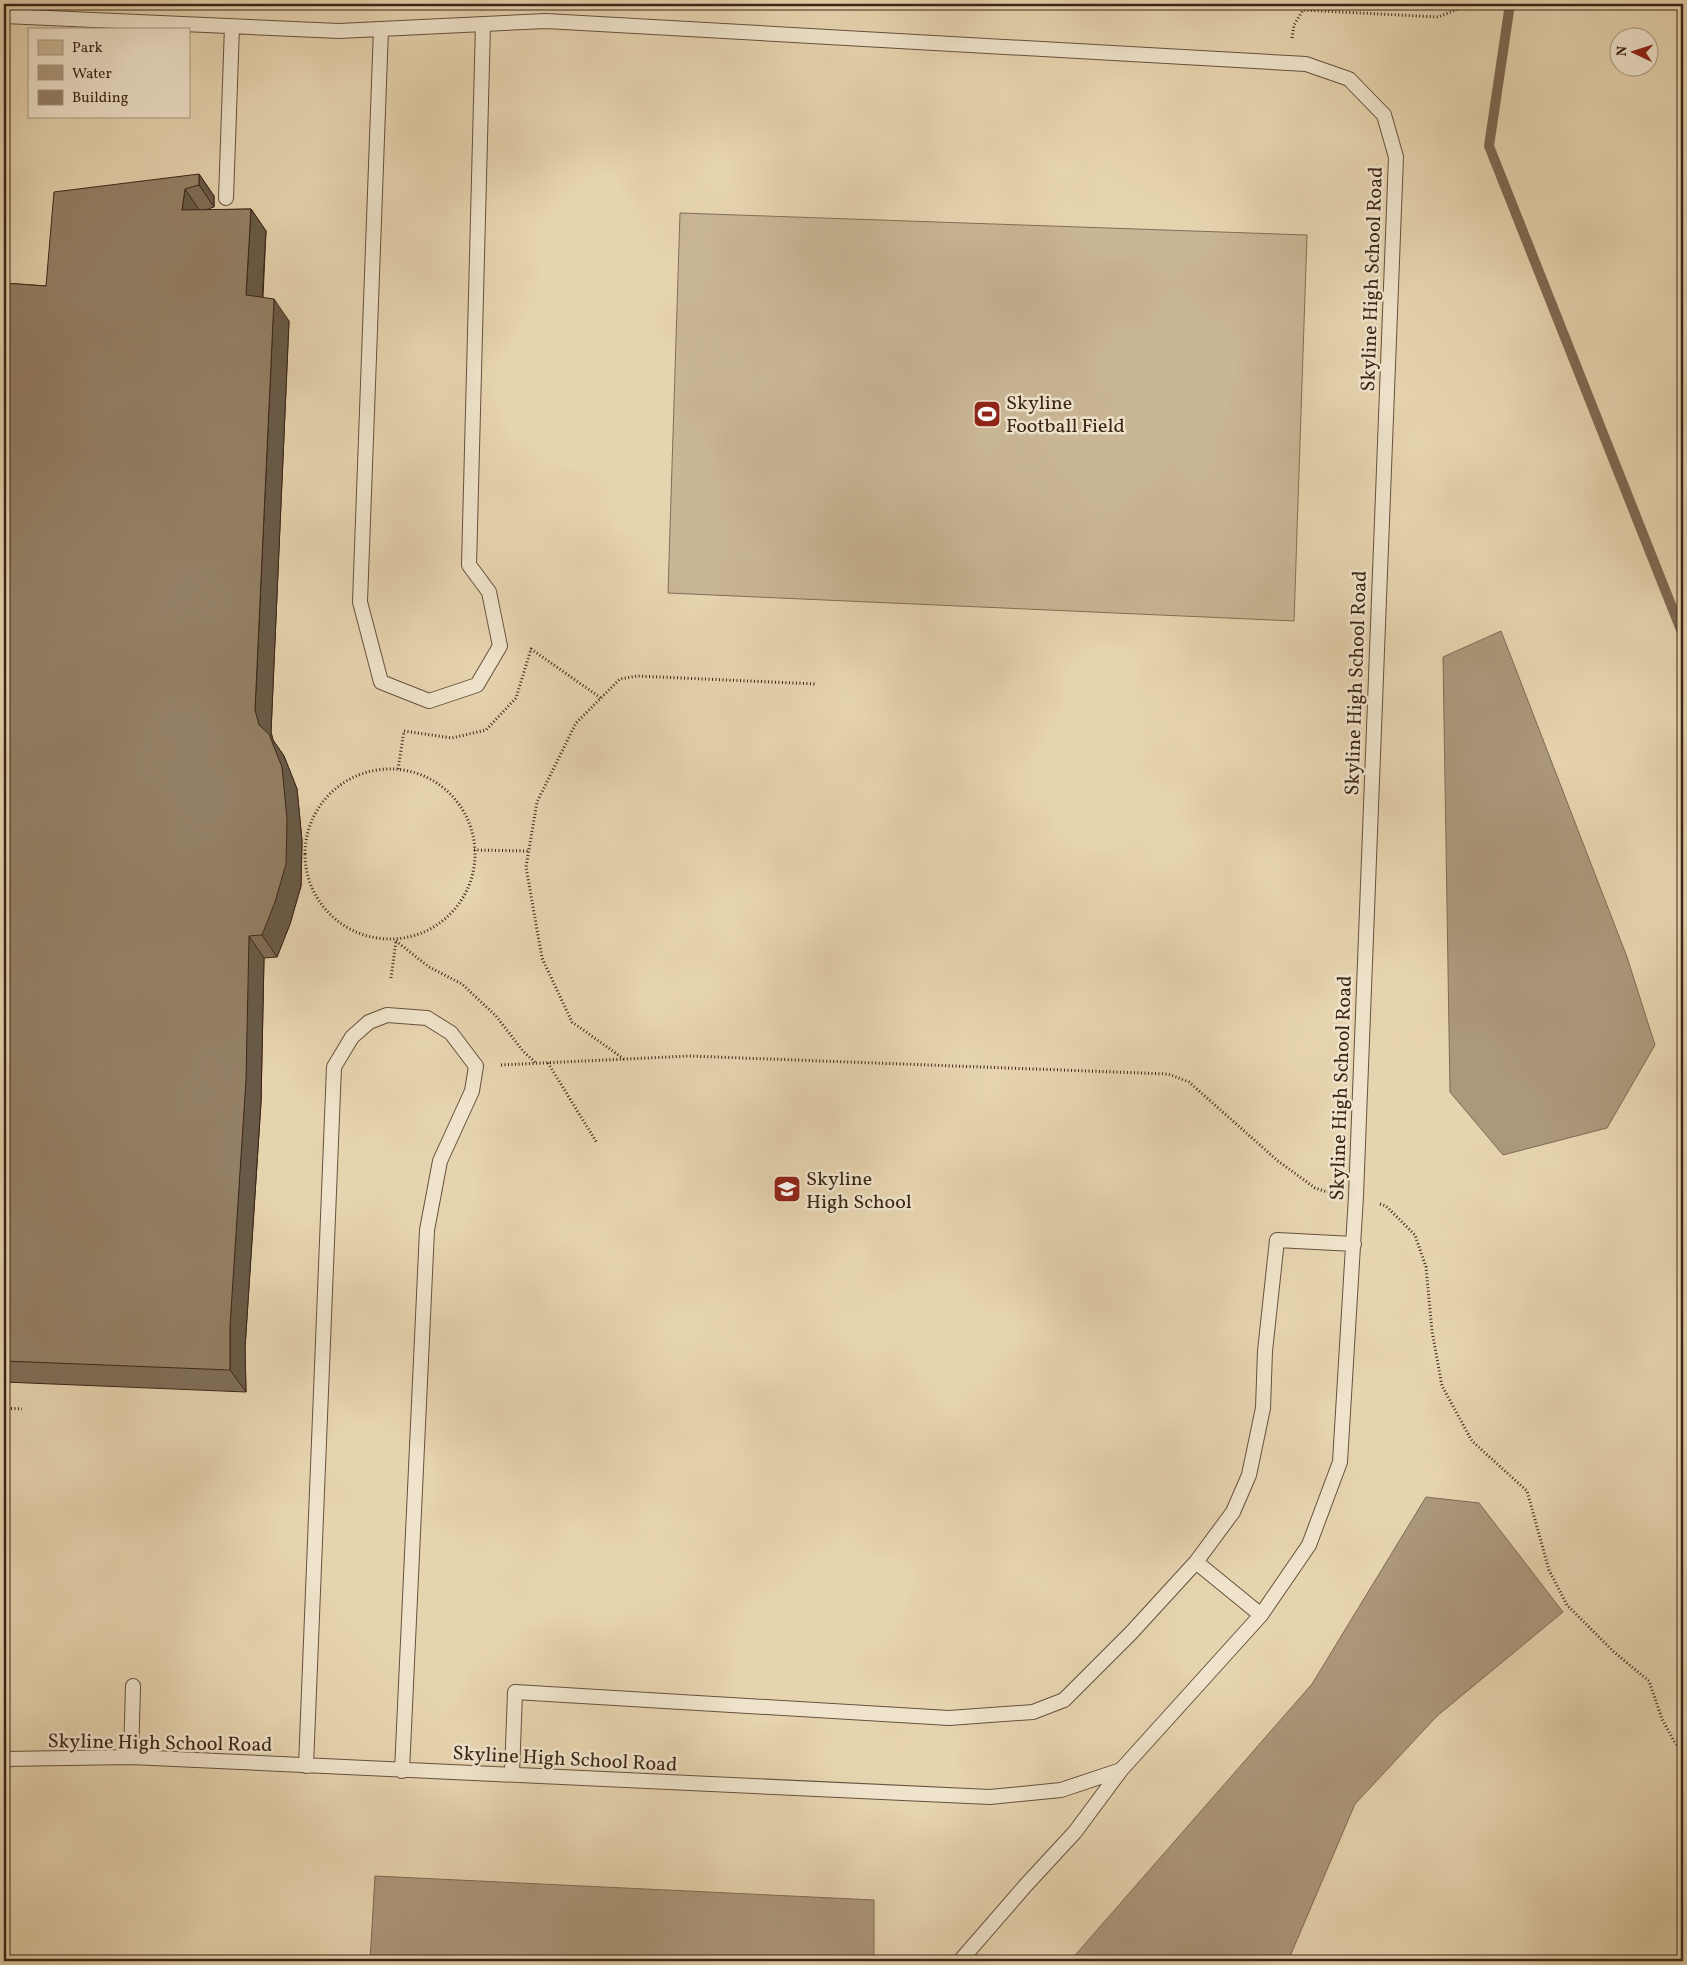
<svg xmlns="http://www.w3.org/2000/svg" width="1687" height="1965" font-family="Vollkorn,serif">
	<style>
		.green { fill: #c9b695; stroke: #826e56 }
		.water { fill: #ac987b; stroke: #7f6a53 }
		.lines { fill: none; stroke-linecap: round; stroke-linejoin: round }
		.stream { stroke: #7f6a53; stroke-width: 10 }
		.lane-casing { stroke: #66513d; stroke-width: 16 }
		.path { stroke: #3c2517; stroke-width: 3; stroke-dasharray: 1 2.5; stroke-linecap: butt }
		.lane { stroke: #efe3cb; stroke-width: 14 }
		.wall { fill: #7f6e58; stroke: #3c2517 }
		.shaded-wall { fill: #685a47; stroke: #3c2517 }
		.building { fill: #948066; stroke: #3c2517 }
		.labels { text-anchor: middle; stroke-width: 5; stroke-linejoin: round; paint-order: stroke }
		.street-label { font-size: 20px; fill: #3c2517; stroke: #efe3cb }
		.poi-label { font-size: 20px; fill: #3c2517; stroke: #efe3cb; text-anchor: start }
	</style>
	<rect width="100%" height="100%" fill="#e6d4af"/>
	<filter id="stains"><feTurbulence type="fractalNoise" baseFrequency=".004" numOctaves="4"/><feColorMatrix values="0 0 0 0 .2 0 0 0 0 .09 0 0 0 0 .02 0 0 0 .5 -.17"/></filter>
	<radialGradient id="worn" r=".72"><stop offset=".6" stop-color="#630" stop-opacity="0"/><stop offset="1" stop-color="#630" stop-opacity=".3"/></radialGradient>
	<path class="green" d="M680 213 1307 235 1294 621 668 593Z"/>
	<path class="water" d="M1501 631 1627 957 1655 1045 1607 1128 1503 1155 1450 1092 1443 657Z
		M1426 1497 1479 1503 1563 1612 1437 1716 1355 1804 1288 1961H1070L1312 1684Z
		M375 1876 874 1900V1961H370Z"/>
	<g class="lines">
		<path class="stream" d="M1510 4 1489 146 1683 635"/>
		<defs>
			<path id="lane" d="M4 16 339 31 546 21 1306 64 1349 79 1384 115 1396 157 1356 1196 1340 1462 1309 1545 1261 1615 1121 1770 1075 1832 1026 1885 960 1961
				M381 29 360 602 381 682 429 701 477 685 500 646 489 592 469 565 483 24
				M226 198 232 26
				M1196 1562 1233 1512 1249 1475 1263 1408 1265 1351 1277 1240 1354 1244
				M131 1757 133 1686
				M4 1759 131 1757 990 1797 1061 1790 1121 1770
				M306 1766 334 1067 352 1037 369 1022 387 1015 427 1018 451 1033 476 1066 472 1091 440 1161 427 1230 402 1771
				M512 1774 515 1692 949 1718 1033 1712 1064 1700 1131 1633 1196 1562 1261 1615"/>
		</defs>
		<use href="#lane" class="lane-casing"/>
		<path class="path" d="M1292 38 1294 25 1303 10 1438 17 1470 4
			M305 854a85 85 0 1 1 170 0a85 85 0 1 1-170 0Z
			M398 769 404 731 452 738 486 730 516 698 531 649 601 698
			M474 850 528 851
			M396 941 429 967 462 984 496 1016 523 1051 536 1063
			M391 978 396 941
			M624 1059 572 1022 542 958 526 867 537 802 576 723 620 679 637 676 816 684
			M548 1063 597 1143
			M501 1065 689 1056 1168 1074 1189 1082 1278 1161 1315 1188 1330 1193
			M1380 1204 1386 1206 1415 1235 1426 1267 1432 1331 1442 1386 1472 1441 1527 1491 1549 1570 1567 1605 1614 1652 1649 1681 1662 1719 1675 1743 1683 1749
			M4 1408 22 1409
			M1678 1961 1683 1935"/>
		<use href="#lane" class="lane"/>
	</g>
	<path class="wall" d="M199 174 214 196V207L205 210 251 209 266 231 263 297 289 321 271 732 273 740 284 756 297 789 302 841 301 886 290 924 277 957 264 958 261 1102 245 1348 246 1392 4 1382V283L46 286Z"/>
	<path class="shaded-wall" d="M199 174 214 196V207L199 185Z
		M185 189 200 211 182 210Z
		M251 209 266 231 261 317 246 295Z
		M274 299 289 321 271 732 273 740 284 756 297 789 302 841 301 886 290 924 277 957 262 935 255 710Z
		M249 936 264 958 261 1102 245 1348 246 1392 230 1370V1326Z"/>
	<path class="building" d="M199 174V185L185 189 182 210 251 209 246 295 274 299 255 710 259 725 269 734 282 767 287 819 286 864 275 902 262 935 249 936 246 1080 230 1326V1370L4 1361V283L46 286 54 192Z"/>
	<defs>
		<symbol id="stadium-square" viewBox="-11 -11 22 22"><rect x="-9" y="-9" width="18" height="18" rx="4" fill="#8f2418" stroke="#efe3cb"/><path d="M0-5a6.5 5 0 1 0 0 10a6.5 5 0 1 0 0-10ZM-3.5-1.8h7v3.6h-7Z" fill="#fff"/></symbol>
		<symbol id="school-square" viewBox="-11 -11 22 22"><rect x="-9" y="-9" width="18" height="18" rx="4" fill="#8f2418" stroke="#efe3cb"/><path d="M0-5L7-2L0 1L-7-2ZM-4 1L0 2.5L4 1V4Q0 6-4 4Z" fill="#fff"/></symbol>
	</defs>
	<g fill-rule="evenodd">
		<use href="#stadium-square" x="971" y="398" width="32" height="32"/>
		<use href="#school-square" x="771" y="1173" width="32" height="32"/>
	</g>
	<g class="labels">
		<g class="street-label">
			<text transform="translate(1371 279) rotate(-88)" y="7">Skyline High School Road</text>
			<text transform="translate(1355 683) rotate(-88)" y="7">Skyline High School Road</text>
			<text transform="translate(1340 1088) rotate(-88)" y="7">Skyline High School Road</text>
			<text transform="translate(160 1742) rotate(1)" y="7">Skyline High School Road</text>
			<text transform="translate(565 1758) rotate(3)" y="7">Skyline High School Road</text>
		</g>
		<g class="poi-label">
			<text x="1006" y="409">Skyline<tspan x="1006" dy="23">Football Field</tspan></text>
			<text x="806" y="1185">Skyline<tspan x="806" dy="23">High School</tspan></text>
		</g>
	</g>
	<rect width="1687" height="1965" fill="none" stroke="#e6d4af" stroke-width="20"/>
	<rect x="5" y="5" width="1677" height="1955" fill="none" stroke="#3c2517" stroke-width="2.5"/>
	<rect x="10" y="10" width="1667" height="1945" fill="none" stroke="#3c2517"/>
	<rect x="28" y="28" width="162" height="90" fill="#efe3cb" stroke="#a79783"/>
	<rect x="38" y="40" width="25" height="15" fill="#c9b695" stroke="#a79783"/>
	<text x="72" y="52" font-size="15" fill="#3c2517">Park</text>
	<rect x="38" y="65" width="25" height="15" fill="#ac987b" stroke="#a79783"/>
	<text x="72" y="78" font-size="15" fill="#3c2517">Water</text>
	<rect x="38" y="90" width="25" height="15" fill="#948066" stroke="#a79783"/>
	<text x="72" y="102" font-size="15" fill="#3c2517">Building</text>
	<g transform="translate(1634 52) rotate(274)"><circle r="24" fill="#efe3cb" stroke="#a79783"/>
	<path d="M0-4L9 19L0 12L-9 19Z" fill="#8f2418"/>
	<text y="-8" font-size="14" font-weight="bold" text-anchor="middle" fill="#3c2517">N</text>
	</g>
	<rect width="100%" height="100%" filter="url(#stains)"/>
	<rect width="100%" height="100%" fill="url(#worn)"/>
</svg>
